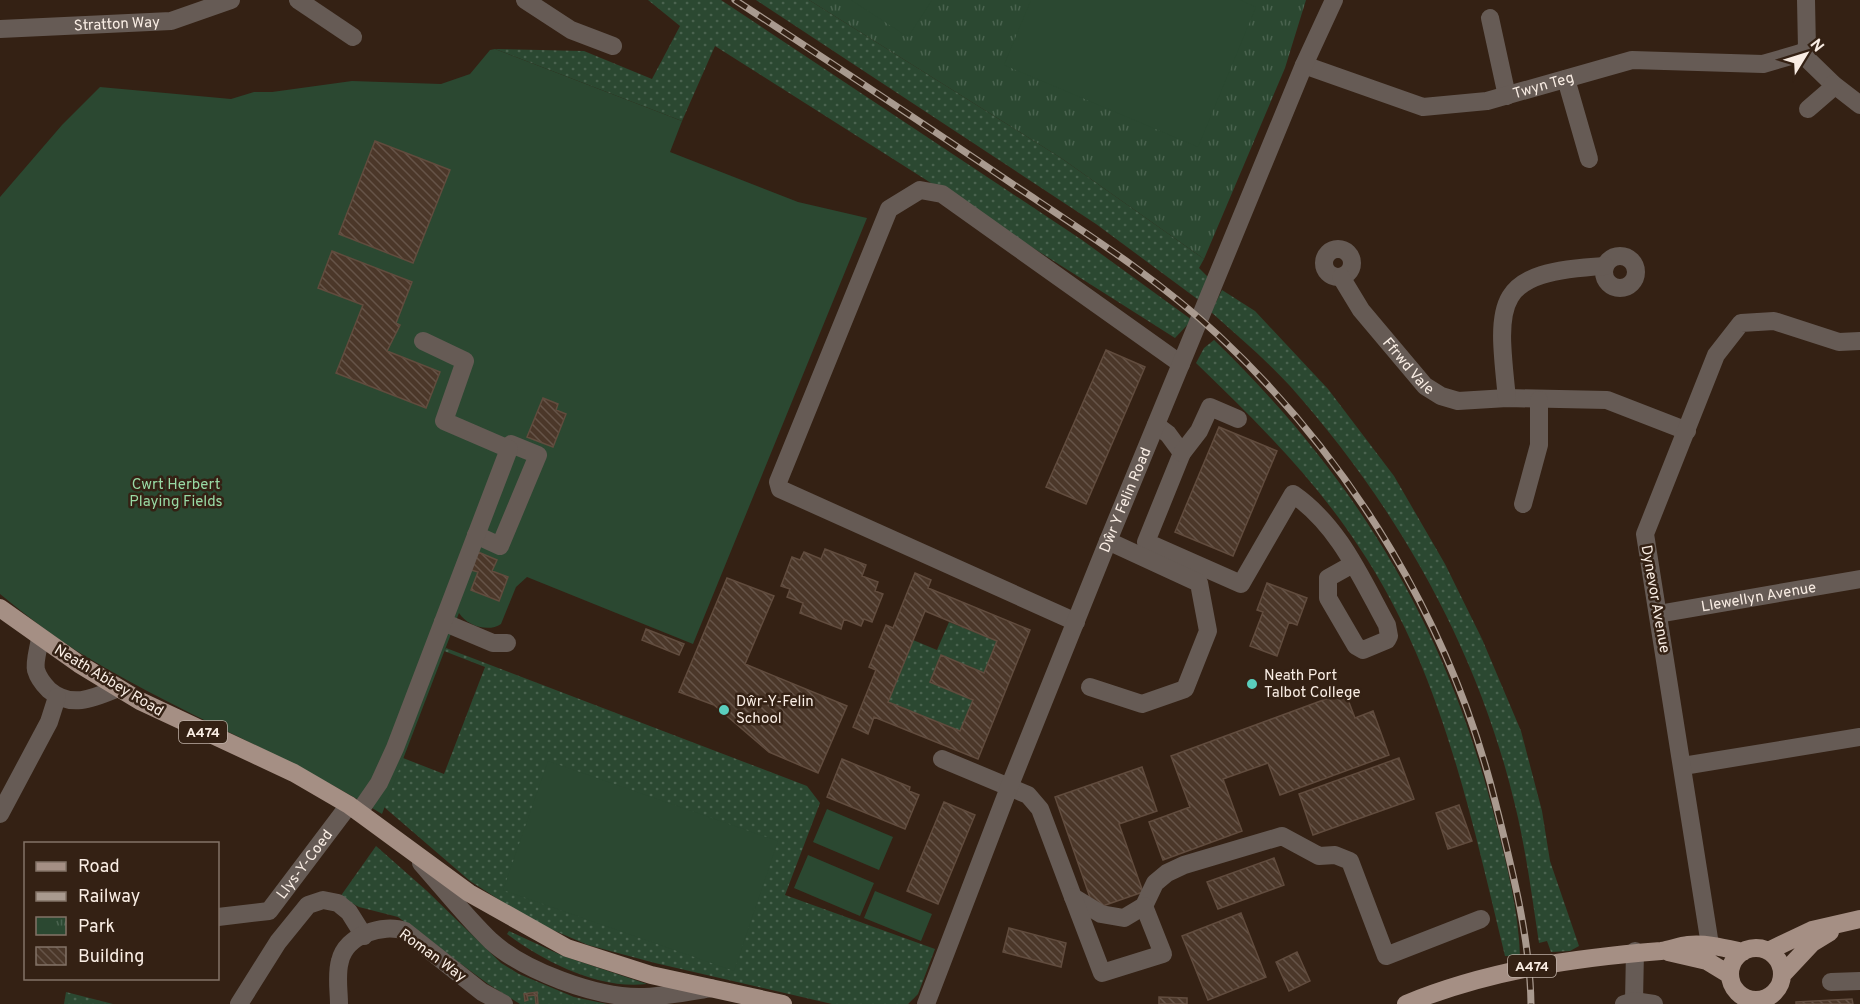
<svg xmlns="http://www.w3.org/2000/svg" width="1860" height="1004" font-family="Overpass,sans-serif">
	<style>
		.grass { fill: url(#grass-dots) }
		.park { fill: url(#park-tufts) }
		.garden { fill: #2b4831 }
		.building { fill: url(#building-back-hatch); stroke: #614c3e; stroke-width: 1.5; fill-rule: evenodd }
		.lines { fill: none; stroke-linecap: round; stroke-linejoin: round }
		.minor { stroke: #665b55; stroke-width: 18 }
		.major { stroke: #a58f84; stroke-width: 18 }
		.rail-casing { stroke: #a99a8f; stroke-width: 7 }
		.rail { stroke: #342114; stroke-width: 4.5; stroke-dasharray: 14; stroke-linecap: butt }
		.poi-dot { fill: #5acebd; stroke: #342114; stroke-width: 2 }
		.labels { text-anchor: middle; stroke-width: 5; stroke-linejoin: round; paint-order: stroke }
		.shield { fill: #342114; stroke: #beb0a6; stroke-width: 1.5 }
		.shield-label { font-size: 14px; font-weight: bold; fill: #f9ede4 }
		.street-label { font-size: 15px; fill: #f9ede4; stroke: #342114 }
		.park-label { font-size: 15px; fill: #98d9a4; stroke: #342114 }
		.poi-label { font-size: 15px; fill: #f9ede4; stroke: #342114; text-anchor: start }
	</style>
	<defs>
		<pattern id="grass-dots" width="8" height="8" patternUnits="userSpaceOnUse" patternTransform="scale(1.5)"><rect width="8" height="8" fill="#2b4831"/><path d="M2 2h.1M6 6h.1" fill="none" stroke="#4a634f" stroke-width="1.8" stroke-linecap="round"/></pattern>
		<pattern id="park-tufts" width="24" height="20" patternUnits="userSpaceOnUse" patternTransform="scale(1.5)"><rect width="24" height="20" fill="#2b4831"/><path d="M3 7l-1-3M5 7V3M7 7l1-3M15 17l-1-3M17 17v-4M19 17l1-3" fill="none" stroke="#4a634f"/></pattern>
		<pattern id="building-back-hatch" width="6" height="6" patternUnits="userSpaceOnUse" patternTransform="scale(1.5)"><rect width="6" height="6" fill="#4b3729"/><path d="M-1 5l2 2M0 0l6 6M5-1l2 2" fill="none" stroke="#665448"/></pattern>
	</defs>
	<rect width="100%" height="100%" fill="#342114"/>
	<path class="grass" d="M648 0H721L1082 240 1192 320 1175 338 715 46 682 121 495 49 584 51 652 79 680 26Z
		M756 0H809L1061 158 1204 259 1199 268 1211 280 1200 301 1096 224Z
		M1222 290 1255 311 1328 389 1394 476 1445 564 1482 639 1521 731 1542 811 1550 861 1579 946 1570 951 1551 952 1547 941 1539 943C1532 897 1526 850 1515 805 1478 649 1397 506 1290 386 1266 360 1238 336 1211 312Z
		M1214 340C1357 478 1448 629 1496 823 1507 866 1519 912 1520 957L1505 956C1471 816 1441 669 1359 547 1314 478 1255 420 1196 363L1204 348Z
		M949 622 997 641 984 673 941 656 973 700 960 731 888 702 913 640 937 650Z
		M446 648 807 786 820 803 785 895 935 949 918 994 908 1004H832L655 963 588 945 534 922 470 881 384 807 403 758 444 774 485 667 444 651Z
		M376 846 427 891 501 963 519 974 574 997 607 1004H520L488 984 398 917 359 907 340 897Z
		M509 931 563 956 647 984C599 990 545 962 507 934Z
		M66 992 113 1004H64Z"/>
	<path class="park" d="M809 0H1306L1285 68 1204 259 1061 158Z"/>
	<path class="garden" d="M851 0H932L908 37Z
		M1031 0H1240L1256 7 1198 147 1004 65Z
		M495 49 682 121 670 152 798 202 867 218 693 644 527 577 516 587 501 624C488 633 466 625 459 613L382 814C287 755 181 714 85 656 55 638 27 616 0 594V197L62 125 100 87 231 99 254 92H272L352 81 441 84 470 74 490 50Z
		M548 761 778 841 734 971 503 890Z
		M827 809 893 837 879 870 813 842Z
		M808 855 874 883 860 916 794 888Z
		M875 891 932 914 921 941 864 918Z"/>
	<path class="building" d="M375 141 450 170 413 263 339 234Z
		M332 251 412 282 396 323 400 325 387 351 440 372 426 408 336 373 363 305 318 288Z
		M1106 350 1145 367 1086 504 1046 487Z
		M543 398 558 404 556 410 566 414 553 447 527 437Z
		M1219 427 1277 451 1233 556 1175 532Z
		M825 549 866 565 862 576 878 582 875 591 883 594 872 622 864 619 861 626 844 619 841 629 800 613 803 603 787 597 790 589 781 586 792 557 800 560 804 552 821 559Z
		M478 552 497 560 492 571 508 577 499 601 471 590 478 572 471 570Z
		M915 573 931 580 928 588 1030 630 978 759 874 717 868 734 853 727 876 670 869 667 886 625 893 628ZM925 611 997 641 984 673 941 655 930 682 973 700 960 731 888 702Z
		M727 578 774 596 745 664 847 706 818 773 769 752 714 705 679 692Z
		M1267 583 1307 598 1297 625 1289 622 1277 656 1250 646 1263 612 1257 610Z
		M646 629 684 644 679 655 642 640Z
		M1345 692 1355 718 1373 711 1389 755 1280 795 1268 763 1223 779 1242 831 1163 860 1149 822 1190 807 1171 756Z
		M1399 758 1414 799 1313 835 1299 794Z
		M842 759 910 787 909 791 919 795 905 829 827 797Z
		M1142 767 1157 811 1119 824 1143 892 1094 909 1055 797Z
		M944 802 975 815 938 904 907 891Z
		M1459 805 1472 841 1448 849 1436 813Z
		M1274 858 1284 885 1218 909 1207 882Z
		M1241 913 1266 977 1208 1000 1182 936Z
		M1009 928 1066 943 1061 967 1003 952Z
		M1297 952 1310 981 1289 991 1276 962Z
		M537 992 538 1004H536L535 995 527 996 528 1000 525 1001 524 994Z
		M1159 997 1187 998V1004H1159Z
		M1852 999 1853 1004H1796V1002Z"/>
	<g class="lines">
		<g class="minor">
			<path d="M298 0 353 37"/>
			<path d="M525 0 571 30 613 46"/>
			<path d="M1490 18 1507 96"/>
			<path id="s1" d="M0 29 171 21 231 0"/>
			<path d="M1801 53 1833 84 1860 105"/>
			<path id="s2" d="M1304 65 1423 107 1487 101 1632 60 1763 64 1801 53 1807 49 1806 0"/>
			<path d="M1566 79 1589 159"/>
			<path d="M1808 109 1830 90 1833 84"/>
			<circle cx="1338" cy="263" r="14"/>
			<circle cx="1620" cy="272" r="16"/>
			<path id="s3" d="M1341 277 1361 310 1425 386 1441 396 1458 401 1507 398 1607 400 1687 431"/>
			<path d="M1507 398C1496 298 1494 272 1605 266"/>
			<path d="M1156 425 1168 434 1182 453 1146 542 1241 584 1293 494C1339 526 1360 576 1387 625L1389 636 1387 640 1363 650 1356 646 1328 598V578L1353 564"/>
			<path d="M1182 453 1199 431 1210 407 1238 419"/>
			<path d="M1523 504 1539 445V400"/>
			<path d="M476 535 500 546 538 455 511 444 509 449"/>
			<path id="s4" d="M1658 614 1860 579"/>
			<path d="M443 622 493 643H507"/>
			<path d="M1076 622 780 489 778 482 889 209 920 190 942 194 1181 364"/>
			<path d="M40 638C39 647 34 662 36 670 38 677 44 685 49 690 71 709 94 698 118 688"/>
			<path d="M1090 687 1142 704 1185 689 1208 631 1199 583 1108 541"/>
			<path d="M942 759 1028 795 1040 809 1073 897 1101 914 1124 918 1144 906 1155 883 1167 873 1184 865 1282 836 1319 856 1335 855 1350 861 1386 956 1481 919"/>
			<path d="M1683 766 1860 737"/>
			<path d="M359 812 379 783 395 748 509 449 444 421 465 361 423 341"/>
			<path d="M0 814 49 722 57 697"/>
			<path d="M421 863C444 889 466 917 491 941 524 971 595 997 639 997 663 997 687 992 711 988"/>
			<path d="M1073 897 1102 973 1163 954 1144 906"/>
			<path id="s5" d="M218 917 269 911 349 805"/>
			<path d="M1710 945 1645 534 1716 355 1741 323 1774 321 1839 342 1860 341"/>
			<path d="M1831 982 1860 981"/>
			<path d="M1634 1001 1635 951"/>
			<path d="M239 1004 278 942 308 905 323 900 338 903 349 912 364 936"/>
			<path d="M339 1004C339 991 336 974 340 961 346 935 383 923 405 931L482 992 504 1004"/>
			<path id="s6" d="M926 1004 1010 785 1108 541 1304 65 1334 0"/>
			<path d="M1624 1004 1634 1001 1654 1004"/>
		</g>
		<path class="major" d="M0 608 79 664 140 701 294 773 349 805 469 893 567 948 651 975 783 1004
			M1730 974a26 26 0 1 1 52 0a26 26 0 1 1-52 0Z
			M1768 951 1812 930 1860 919
			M1668 952 1707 961 1730 975
			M1782 975 1812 943 1830 932
			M1406 1004C1488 970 1574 958 1661 951 1670 950 1679 946 1688 945 1706 943 1725 948 1743 952"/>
		<defs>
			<path id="rail" d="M735 0C830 62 924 124 1017 187 1086 233 1157 278 1218 335 1353 461 1452 625 1496 805 1512 869 1530 938 1531 1004"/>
		</defs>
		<use href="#rail" class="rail-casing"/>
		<use href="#rail" class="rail"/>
	</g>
	<g class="poi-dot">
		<circle cx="1252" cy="684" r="6"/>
		<circle cx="724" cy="710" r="6"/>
	</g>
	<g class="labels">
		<g class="shield">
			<rect x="179" y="721" width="48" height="22" rx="4.5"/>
			<rect x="1508" y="955" width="48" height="22" rx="4.5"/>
		</g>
		<g class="shield-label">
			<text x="203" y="737">A474</text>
			<text x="1532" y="971">A474</text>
		</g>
		<g class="street-label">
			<text dy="5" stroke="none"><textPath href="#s1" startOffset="117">Stratton Way</textPath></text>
			<text dy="5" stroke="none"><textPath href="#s2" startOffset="249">Twyn Teg</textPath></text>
			<text dy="5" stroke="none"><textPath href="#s3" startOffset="112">Ffrwd Vale</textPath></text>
			<text dy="5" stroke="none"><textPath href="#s6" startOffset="542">Dŵr Y Felin Road</textPath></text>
			<text dy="5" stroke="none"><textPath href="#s4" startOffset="102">Llewellyn Avenue</textPath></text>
			<text transform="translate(1656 599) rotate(80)" y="5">Dynevor Avenue</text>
			<text transform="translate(109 680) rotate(31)" y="5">Neath Abbey Road</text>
			<text dy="5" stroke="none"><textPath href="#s5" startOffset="110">Llys-Y-Coed</textPath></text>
			<text transform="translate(433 955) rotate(36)" y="5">Roman Way</text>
		</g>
		<g class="park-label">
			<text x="176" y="489">Cwrt Herbert<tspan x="176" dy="17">Playing Fields</tspan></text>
		</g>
		<g class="poi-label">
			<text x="1264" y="680">Neath Port<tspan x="1264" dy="17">Talbot College</tspan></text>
			<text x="736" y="706">Dŵr-Y-Felin<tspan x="736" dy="17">School</tspan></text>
		</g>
	</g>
	<rect x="24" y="842" width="195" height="138" fill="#342114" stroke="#837367" stroke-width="1.5"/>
	<rect x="36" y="862" width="30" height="9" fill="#a58f84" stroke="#837367" stroke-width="1.5"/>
	<text x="78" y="872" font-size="18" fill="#f9ede4">Road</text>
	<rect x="36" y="892" width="30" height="9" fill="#a99a8f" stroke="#837367" stroke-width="1.5"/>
	<text x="78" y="902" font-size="18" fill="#f9ede4">Railway</text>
	<rect x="36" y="917" width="30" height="18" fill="url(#park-tufts)" stroke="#837367" stroke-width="1.5"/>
	<text x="78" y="932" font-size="18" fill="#f9ede4">Park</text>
	<rect x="36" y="947" width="30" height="18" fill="url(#building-back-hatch)" stroke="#837367" stroke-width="1.5"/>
	<text x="78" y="962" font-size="18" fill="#f9ede4">Building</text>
	<g transform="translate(1806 54) rotate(52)" stroke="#342114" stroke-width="4.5" paint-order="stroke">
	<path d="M0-4.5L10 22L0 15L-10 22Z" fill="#f9ede4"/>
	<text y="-9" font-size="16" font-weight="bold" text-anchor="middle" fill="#f9ede4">N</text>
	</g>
</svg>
